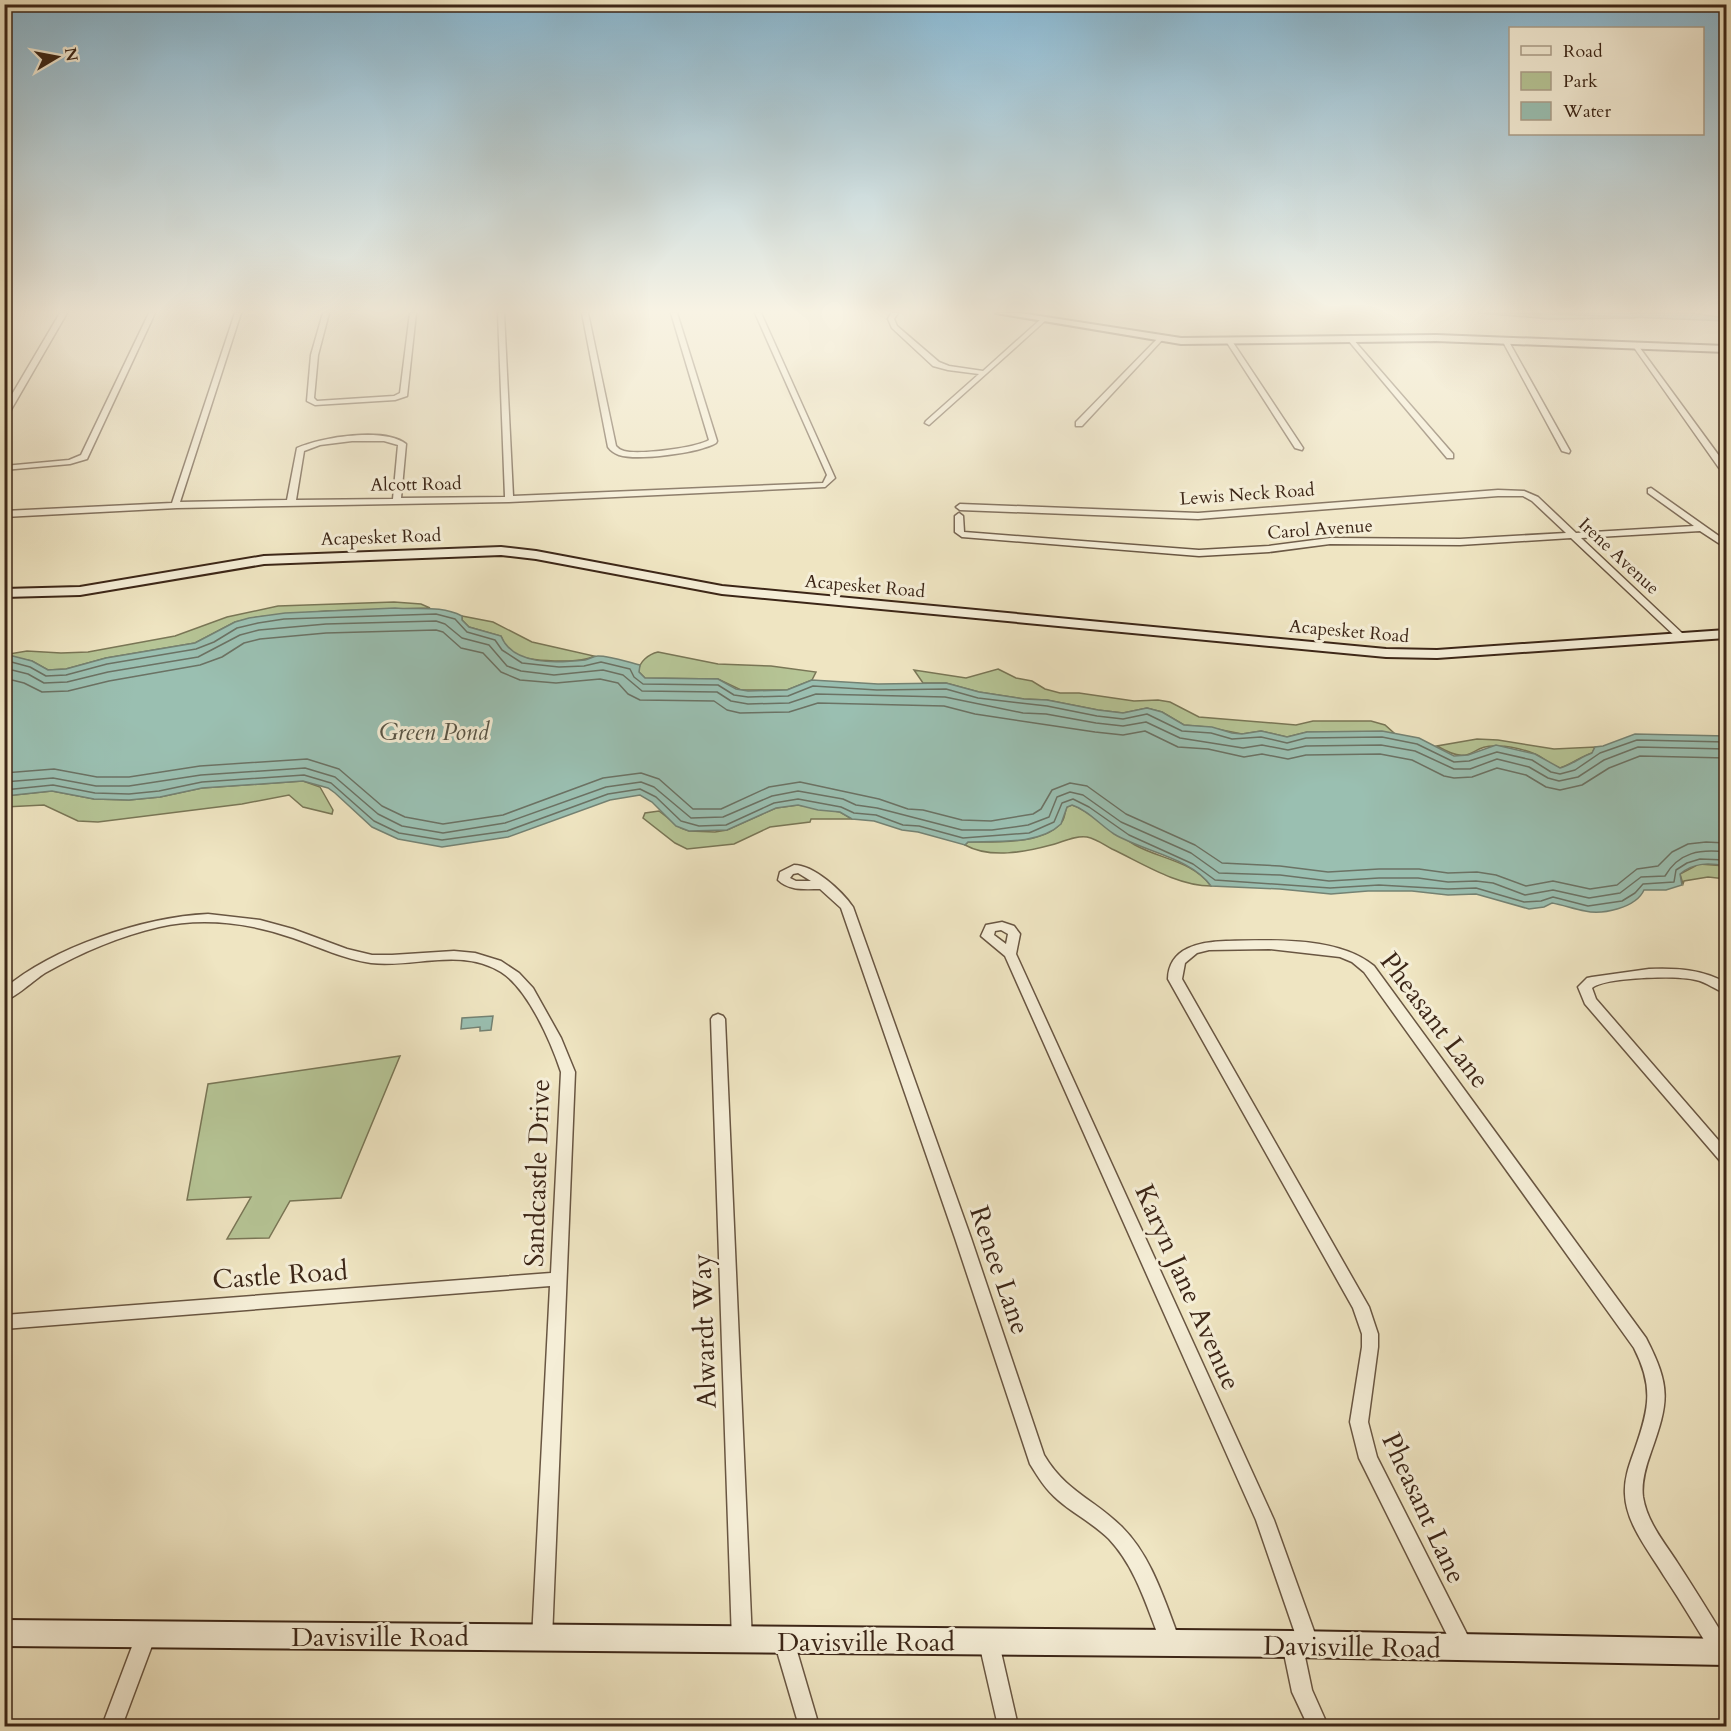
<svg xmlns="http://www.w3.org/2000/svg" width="1731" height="1731" font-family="Cardo,serif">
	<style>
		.green { fill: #b6c596; stroke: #797656; stroke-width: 1.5 }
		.water { fill: #9abfb1; stroke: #748273; stroke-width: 1.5 }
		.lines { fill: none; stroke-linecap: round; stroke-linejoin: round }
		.shore { stroke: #6b7264; stroke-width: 1.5 }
		.street-casing { stroke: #695642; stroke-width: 3 }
		.secondary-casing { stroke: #3c2617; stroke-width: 4 }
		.street { fill: #f5eed7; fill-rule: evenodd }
		.secondary { fill: #f5eed7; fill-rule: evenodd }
		.labels { text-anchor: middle; stroke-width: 6; stroke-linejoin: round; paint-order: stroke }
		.far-street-label { font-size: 18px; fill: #3c2617; stroke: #f5eed7 }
		.water-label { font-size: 24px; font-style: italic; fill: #585445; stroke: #f5eed7 }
		.near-street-label { font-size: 27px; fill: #3c2617; stroke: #f5eed7 }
	</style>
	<rect width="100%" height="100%" fill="#efe5c2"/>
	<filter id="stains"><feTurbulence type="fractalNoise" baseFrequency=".00333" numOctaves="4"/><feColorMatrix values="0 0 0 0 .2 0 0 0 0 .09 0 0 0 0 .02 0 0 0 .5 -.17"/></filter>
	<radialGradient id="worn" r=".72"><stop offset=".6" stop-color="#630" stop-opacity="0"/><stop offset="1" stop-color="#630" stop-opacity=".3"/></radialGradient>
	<path class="green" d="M1478 313 1575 314 1636 318 1550 319Z
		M394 602 421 604 430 608 326 611 257 617 235 622 195 643 106 658 66 669 48 670 32 661 11 657 9 654 27 651 61 653 88 652 175 636 227 617 278 606Z
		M462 616 493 622 532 642 594 656C581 664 528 662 514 654 506 650 504 644 501 636L469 627 462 620Z
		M658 652 718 664 771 666 816 672 812 680 787 690H741L718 679 645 678 639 672C638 662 649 654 658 652Z
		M998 669 1016 678 1032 681 1045 689 1060 693H1079L1134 701 1158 700 1170 702 1199 717 1296 725 1313 721H1371L1385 725 1394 733 1307 732 1287 737 1261 731 1242 734 1207 727 1184 725 1162 712 1147 708 1123 713 1098 710 1047 700 1024 699 979 692 946 683H923L914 670 966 678Z
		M1477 739 1498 740 1554 749 1595 747 1592 753C1580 757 1572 764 1560 768 1551 765 1544 758 1535 754 1525 750 1510 746 1498 746 1468 744 1475 768 1437 746Z
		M303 781 320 787 333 810 332 814 303 807 289 795 242 804 98 822 78 821 44 805 5 807V796L52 791 94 799 129 800 160 797 202 788Z
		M798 805 840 812 852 819H811L810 822 770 827 734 844 687 849 675 843 643 818 645 813 659 811 681 828 689 831 715 832 727 830 776 808Z
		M1072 805C1089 810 1117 835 1135 845 1160 859 1193 861 1211 886 1177 886 1142 863 1112 849 1104 845 1097 839 1087 837 1075 835 1063 842 1051 845 1025 852 990 859 965 845L968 842C993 842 1048 845 1063 820 1065 816 1065 811 1067 807Z
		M1699 864 1726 866V879L1708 877 1684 881 1683 884 1680 874Z
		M400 1056 341 1198 290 1201 269 1238 227 1239 251 1197 187 1200 208 1084Z"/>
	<path class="water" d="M1529 313H1691L1726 318V321Z
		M395 608C418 610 440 605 462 616V620L469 627 501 636C513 666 557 663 585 660 590 659 593 656 598 656 611 656 627 662 640 665L639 672 645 678 718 679 736 689 748 691 787 690 812 680 878 684 946 683 979 692 1024 699 1047 700 1098 710 1123 713 1147 708 1162 712 1184 725 1212 727 1232 733 1242 734 1261 731 1287 737 1307 732 1382 731 1419 738 1454 756 1468 755 1496 745 1535 754 1560 768C1572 765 1580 757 1592 753L1595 747 1603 746 1635 734 1726 736V866C1710 863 1694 862 1680 874L1682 885 1666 890H1644C1636 908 1602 915 1585 911 1574 909 1563 905 1552 903L1544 907 1529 909 1476 894 1448 895 1412 891H1368L1331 894 1280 889 1211 886C1190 857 1144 852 1114 834 1100 825 1088 810 1072 805L1067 807 1061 824C1039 845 996 841 968 842L965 845 918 832 902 830 874 821 852 819 840 812 818 810 798 805 776 808 727 830 689 831 676 826 652 802 640 795 610 800 508 837 442 847 398 839 372 827 335 793 328 788 303 781 202 788 160 797 129 800 94 799 52 791 5 796V654L32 661 48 670 66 669 106 658 195 643 235 622 249 618 285 613Z
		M493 1016 491 1030 480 1031V1027L461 1029 462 1018Z"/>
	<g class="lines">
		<path class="shore" d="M4 660 30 667 46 676 66 675 107 664 196 649 214 642 237 628 258 623 284 619 436 614 455 619 467 632 495 640 502 650 522 663 559 667 584 666 601 662 630 669 634 677 643 684 718 685 734 695 748 697 788 696 813 686 877 690 946 689 978 698 1047 706 1097 716 1123 719 1147 714 1182 731 1211 733 1232 739 1261 737 1287 743 1306 738 1382 737 1417 744 1454 762 1469 761 1497 752 1532 760 1551 772 1560 774 1575 770 1600 753 1637 740 1726 742
			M4 668 28 674 44 683 67 682 108 672 198 657 240 635 259 630 326 624 436 621 445 624 462 638 489 645 507 666 521 671 554 675 603 670 623 675 642 691 717 692 731 701 748 704 789 703 816 694 945 697 1023 713 1046 714 1096 723 1123 726 1146 722 1180 738 1243 748 1262 745 1288 750 1306 746 1381 745 1415 751 1454 769H1470L1497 759 1529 767 1548 778 1559 781 1578 777 1604 760 1638 747 1726 749
			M4 678 24 683 42 692 68 691 109 681 200 665 222 657 244 643 260 639 326 633 436 630 443 632 461 648 483 653 501 672 520 680 556 683 600 679 618 683 628 694 640 700 714 701 727 710 740 713 789 712 818 703 944 706 975 714 1095 732 1123 735 1145 731 1178 747 1208 749 1244 757 1262 754 1288 759 1306 755 1380 754 1412 760 1444 776 1454 778 1472 777 1497 768 1526 775 1546 787 1560 790 1582 785 1609 768 1640 756 1726 758
			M4 773 54 769 97 777H129L200 766 307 759 339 769 382 806 405 817 443 824 503 815 603 778 641 773 659 779 693 809H721L769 787 800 782 879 799 908 809 923 810 962 820 991 821 1033 814 1041 809 1052 790 1070 783 1087 786 1126 814 1195 845 1222 863 1280 866 1328 872 1379 869H1419L1448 873 1477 872 1496 875 1526 886 1553 881 1590 889 1617 885 1637 869 1658 866 1672 852 1688 844 1706 842 1726 843
			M4 782 53 778 96 786H129L201 775 305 768 335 777 378 814 402 826 443 833 505 823 606 787 641 782 654 787 691 818 723 817 772 796 798 791 843 799 856 805 877 808 962 830H992L1028 825 1049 817 1057 797 1070 792 1083 795 1121 822 1191 853 1219 873 1280 875 1329 881 1379 878H1418L1448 882 1476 881 1493 883 1525 895 1553 890 1589 898 1620 893 1641 877 1665 876C1679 852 1700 849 1726 852
			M4 790 53 785 95 793 129 794 159 791 202 782 304 775 331 783 374 821 399 833 442 840 507 831 608 794 640 789 656 797 681 821 699 826 726 825 774 803 798 799 841 807 854 813 876 815 903 825 919 826 963 838 1029 833 1054 822 1062 803 1073 799 1089 807 1129 835 1193 864 1215 880 1330 888 1379 885 1448 889 1476 888 1524 902 1541 901 1553 897 1588 906 1622 901 1635 893 1643 884 1674 882 1676 870 1687 863 1700 859 1726 860"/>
		<defs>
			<path id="street" d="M60 313H67L8 415 4 417V408Z
				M149 313H155L87 459 70 464 4 470V466L69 460 81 455Z
				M235 313H241L180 502 287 500 297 448C321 437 385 427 406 444L401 498 505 497 498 313H504L513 496 823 483 827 475 755 313H761L835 478 825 487 509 502 177 508 4 517V511L172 503ZM352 441H384L398 445 393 499 296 500 304 451 320 445Z
				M323 313H329L318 355 314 398 317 401 394 396 400 393 410 313H416L407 396 395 400 315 405 307 401 311 355Z
				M582 313H588L616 446C618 448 620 450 624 451 639 455 696 448 709 440L671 313H677L717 441 716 443C699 453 638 461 619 455 614 453 611 451 608 447Z
				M891 313H898L894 319 897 326 939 362 949 366 983 371 1041 319 1046 320 929 425 925 423 926 421 979 374 948 370 933 366 892 328 888 319Z
				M1159 337 1164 338 1082 426H1076V422Z
				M1348 338H1352L1453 454V458H1447L1348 340Z
				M1229 339 1232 341 1303 448 1302 450 1295 448 1226 341Z
				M1503 339 1508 340 1570 451 1569 453 1562 451 1502 340Z
				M1633 344H1637L1725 464V468H1719L1633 346Z
				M1651 488 1726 541V548L1700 531 1581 538 1683 634 1685 636 1680 639 1677 638 1571 538 1460 545 1330 544 1269 552 1199 556 962 537 955 532V516L959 513 963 516 964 532 1199 550 1269 546 1330 538 1460 539 1566 533 1532 501 1523 496H1498L1198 519 960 510 956 507 960 504 1198 513 1498 490 1524 491 1538 497 1576 533 1694 526 1648 493V489Z
				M794 865C814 865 842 891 853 907L971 1238 1044 1455C1066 1492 1094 1499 1122 1527 1153 1558 1165 1603 1181 1643L1178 1650 1171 1653 1164 1650C1148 1612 1138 1570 1109 1539 1094 1524 1074 1514 1058 1500 1046 1490 1038 1477 1030 1464L955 1238 841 908 820 889C805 889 789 891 778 880L780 872ZM798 873 811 881H796L790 878 793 874Z
				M208 914 260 920 293 929 347 949 372 955H392L454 951 475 953 501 961 519 973 533 988 561 1038 575 1072 552 1639 549 1646 542 1649 535 1646 532 1639 550 1286 4 1329V1315L551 1273 561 1072C551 1042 528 989 501 972 460 947 415 968 371 963 344 959 319 947 293 938 251 923 203 917 159 927 120 936 80 953 45 973 34 980 15 998 4 1001V989C53 947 144 917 208 914Z
				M1002 922 1014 926 1020 934 1016 954 1274 1520 1319 1645 1316 1652 1309 1655 1304 1652 1312 1690 1328 1726H1308L1292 1692 1282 1644 1285 1637 1292 1634 1296 1636 1256 1520 1005 956 981 936 986 925ZM1001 930 1008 934 1006 944 994 935 995 931Z
				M1226 941C1270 940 1338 936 1374 966L1646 1338C1671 1387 1669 1401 1651 1452 1646 1466 1641 1482 1643 1497 1647 1522 1664 1542 1677 1562 1694 1588 1710 1614 1726 1640V1659L1722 1661 1715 1658C1698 1630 1682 1603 1664 1576 1649 1551 1626 1524 1625 1494 1624 1478 1630 1463 1635 1449 1649 1409 1654 1387 1634 1348L1364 972 1352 962 1340 957 1269 949 1209 950 1197 953 1185 963 1182 979 1369 1307 1378 1334V1347L1368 1422 1377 1457 1474 1648 1471 1655 1464 1658 1457 1655 1359 1458 1350 1422 1362 1347V1334L1353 1308 1168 979C1169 947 1200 942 1226 941Z
				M1649 969C1676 968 1703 969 1726 983V993C1715 990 1707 982 1696 980 1678 975 1604 977 1592 988L1596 999 1726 1149V1163L1721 1162 1585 1004 1578 987 1587 978 1592 977Z
				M718 1014 723 1016 725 1019 752 1641 749 1648 742 1651 735 1648 732 1641 711 1019 713 1016Z
				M146 1625 153 1628 156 1635 122 1726H102L139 1628Z
				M784 1631 791 1634 794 1641 819 1726H799L774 1641 777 1634Z
				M989 1633 996 1636 999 1643 1018 1726H998L979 1643 982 1636Z"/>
			<path id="secondary" d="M996 313H1020L1181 338 1436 335 1726 346V352L1436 341 1181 344Z
				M501 547 536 551 722 586 1386 649 1437 650 1726 630V638L1437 658 1386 657 722 594 536 559 501 555 264 564 80 595 4 597V589L80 587 264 556Z
				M4 1620 1292 1631 1726 1639V1665L1292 1657 4 1646Z"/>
		</defs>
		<use href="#street" class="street-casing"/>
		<use href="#secondary" class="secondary-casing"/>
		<use href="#street" class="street"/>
		<use href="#secondary" class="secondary"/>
	</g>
	<linearGradient id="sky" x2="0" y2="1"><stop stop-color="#89b8d2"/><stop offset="0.56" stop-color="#f8f3e4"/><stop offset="1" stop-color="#f8f3e4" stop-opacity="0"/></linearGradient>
	<rect width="1731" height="556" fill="url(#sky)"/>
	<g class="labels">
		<g class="far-street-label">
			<text transform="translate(416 484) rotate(-1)" y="6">Alcott Road</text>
			<text transform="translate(1247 494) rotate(-4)" y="6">Lewis Neck Road</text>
			<text transform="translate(1320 529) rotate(-4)" y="6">Carol Avenue</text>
			<text transform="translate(381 537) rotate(-2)" y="6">Acapesket Road</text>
			<text transform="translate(1619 556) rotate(43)" y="6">Irene Avenue</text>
			<text transform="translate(865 586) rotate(5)" y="6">Acapesket Road</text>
			<text transform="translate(1349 631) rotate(5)" y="6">Acapesket Road</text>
		</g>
		<g class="water-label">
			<text x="434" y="740">Green Pond</text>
		</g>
		<g class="near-street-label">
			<text transform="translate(1435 1020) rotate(53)" y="9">Pheasant Lane</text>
			<text transform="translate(537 1173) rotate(-88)" y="9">Sandcastle Drive</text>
			<text transform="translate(1000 1270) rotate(71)" y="9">Renee Lane</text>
			<text transform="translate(280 1275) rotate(-4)" y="9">Castle Road</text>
			<text transform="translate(1188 1287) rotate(66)" y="9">Karyn Jane Avenue</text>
			<text transform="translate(704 1331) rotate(-92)" y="9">Alwardt Way</text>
			<text transform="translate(1424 1508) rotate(65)" y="9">Pheasant Lane</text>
			<text x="380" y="1646">Davisville Road</text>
			<text x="866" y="1651">Davisville Road</text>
			<text transform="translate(1352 1647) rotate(1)" y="9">Davisville Road</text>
		</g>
	</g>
	<rect width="1731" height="1731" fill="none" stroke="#efe5c2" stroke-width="24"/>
	<rect x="6" y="6" width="1719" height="1719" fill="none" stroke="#3c2617" stroke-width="3"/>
	<rect x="12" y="12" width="1707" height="1707" fill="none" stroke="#3c2617" stroke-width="1.5"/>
	<rect x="1509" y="27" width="195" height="108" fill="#f5eed7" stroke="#ab9e8a" stroke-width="1.5"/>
	<rect x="1521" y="46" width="30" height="9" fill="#f5eed7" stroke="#ab9e8a" stroke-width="1.5"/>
	<text x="1563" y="57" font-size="18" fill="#3c2617">Road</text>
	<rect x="1521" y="72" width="30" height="18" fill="#b6c596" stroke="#ab9e8a" stroke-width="1.5"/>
	<text x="1563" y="87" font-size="18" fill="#3c2617">Park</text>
	<rect x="1521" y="102" width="30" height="18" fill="#9abfb1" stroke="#ab9e8a" stroke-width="1.5"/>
	<text x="1563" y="117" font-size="18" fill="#3c2617">Water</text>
	<g transform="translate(57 57) rotate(80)" stroke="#f5eed7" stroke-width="4.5" paint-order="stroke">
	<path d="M0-4.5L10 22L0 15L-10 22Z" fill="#3c2617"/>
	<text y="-9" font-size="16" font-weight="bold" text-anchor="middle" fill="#3c2617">N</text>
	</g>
	<rect width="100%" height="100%" filter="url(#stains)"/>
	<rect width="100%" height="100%" fill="url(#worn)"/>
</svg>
